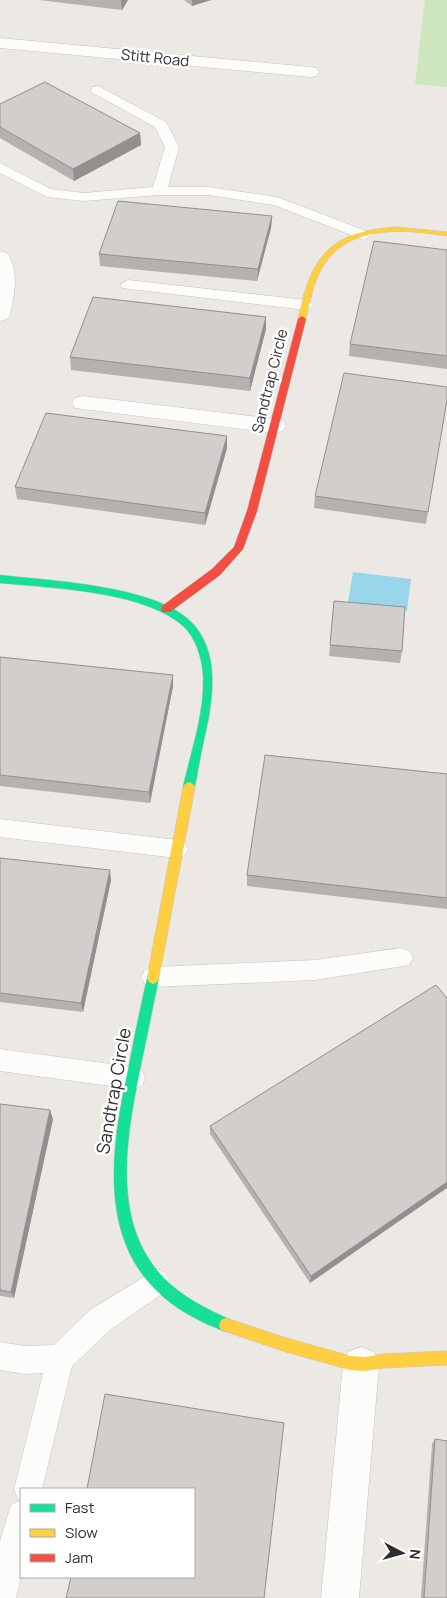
<svg xmlns="http://www.w3.org/2000/svg" width="447" height="1598" font-family="Manrope,sans-serif">
	<style>
		.green { fill: #cee6be }
		.water { fill: #99d6ec }
		.lines { fill: none; stroke-linecap: round; stroke-linejoin: round }
		.lane-casing { stroke: #c5c4c5; stroke-width: 1 }
		.street-casing { stroke: #c5c4c5; stroke-width: 1 }
		.fast-casing { stroke: #c5c4c5; stroke-width: 1 }
		.slow-casing { stroke: #c5c4c5; stroke-width: 1 }
		.jam-casing { stroke: #c5c4c5; stroke-width: 1 }
		.lane { fill: #fcfcfb; fill-rule: evenodd }
		.street { fill: #fcfcfb; fill-rule: evenodd }
		.fast { fill: #16e098; fill-rule: evenodd }
		.slow { fill: #ffcf43; fill-rule: evenodd }
		.jam { fill: #f24e42; fill-rule: evenodd }
		.wall { fill: #b4b1af }
		.shaded-wall { fill: #92908e }
		.building { fill: #d1cecb; stroke: #92908e }
		.labels { text-anchor: middle; stroke-width: 5; stroke-linejoin: round; paint-order: stroke }
		.far-street-label { font-size: 15px; fill: #2e2e2e; stroke: #fff }
		.street-label { font-size: 18px; fill: #2e2e2e; stroke: #fff }
	</style>
	<rect width="100%" height="100%" fill="#ece8e4"/>
	<path class="green" d="M425 0H447V87L415 84Z"/>
	<path class="water" d="M353 572 411 579 407 611 348 603Z"/>
	<g class="lines">
		<defs>
			<path id="lane" d="M98 86 166 122 179 147 168 187H209L277 197 369 232 372 235 364 240 274 205 209 195H159L84 201 47 197 0 173V163L51 189 84 193 153 187 165 147 155 127 93 93 91 90 93 87Z
				M128 280 306 300 314 305 306 310 122 288 120 285Z
				M0 819 177 840 185 843 188 849 185 855 177 858 0 837Z
				M401 948 409 951 413 958 409 965 315 980 153 987 145 984 141 977 145 970 153 967 315 960Z
				M0 1049 133 1067 142 1070 145 1078 142 1086 133 1089 0 1071Z
				M157 1269 166 1273 170 1282 166 1291 110 1330 72 1366 42 1489H21V1576L16 1598H0V1541L11 1505 21 1500 18 1499 14 1489 43 1373 25 1374 0 1370V1342L25 1346 54 1345 90 1310Z"/>
			<path id="street" d="M0 38 310 67 316 68 319 72 316 76 310 77 0 48Z
				M0 251 7 253C20 272 14 294 10 315L7 319 0 321Z
				M83 396 275 419 283 421 286 426 283 431 275 433 75 408 72 403 75 398Z
				M361 1347 374 1352 379 1365 359 1598H321L343 1365 348 1352Z"/>
			<path id="fast" d="M0 575C50 581 162 585 195 626 216 652 214 685 209 716 206 732 202 748 199 765 197 773 197 783 193 790H185L183 787C191 751 205 712 203 675 202 658 196 638 183 626 144 591 51 588 0 583Z
				M153 972 157 974 159 978C153 1005 148 1033 142 1060 128 1130 108 1220 164 1278 182 1297 207 1309 231 1320L233 1325 231 1330 226 1332C200 1322 174 1309 155 1289 95 1229 114 1134 130 1060 135 1033 141 1005 147 978L149 974Z"/>
			<path id="slow" d="M397 227 447 232V236C405 229 347 224 322 268 313 283 310 302 306 319L305 321H299L298 319C311 256 330 231 397 227Z
				M189 782 193 784 195 787 159 978 157 982 153 984 149 982 147 978 183 787 185 784Z
				M226 1318 283 1337 350 1356 365 1357 383 1354 447 1351V1365L383 1368 365 1371 350 1370 283 1351 221 1330 219 1325 221 1320Z"/>
			<path id="jam" d="M302 316 306 319 257 511 243 549 220 575 170 612H162L161 609 162 606 212 569 234 547 247 511 298 319Z"/>
		</defs>
		<use href="#lane" class="lane-casing"/>
		<use href="#street" class="street-casing"/>
		<use href="#fast" class="fast-casing"/>
		<use href="#slow" class="slow-casing"/>
		<use href="#jam" class="jam-casing"/>
		<use href="#lane" class="lane"/>
		<use href="#street" class="street"/>
		<use href="#fast" class="fast"/>
		<use href="#slow" class="slow"/>
		<use href="#jam" class="jam"/>
	</g>
	<path class="wall" d="M39 0H128L122 10Z
		M184 0H211L192 6Z
		M0 104 140 133 141 145 74 181 0 138Z
		M272 216 271 228 257 281 100 266 99 254Z
		M447 250V369L349 356 350 344Z
		M266 329 250 391 71 370 70 357Z
		M447 401 426 524 314 508 315 496Z
		M227 436V448L205 525 17 499 15 487Z
		M334 601 402 651 400 663 329 656Z
		M0 657 173 686 150 803 0 786Z
		M447 774V909L247 886V875Z
		M0 858 111 880 83 1012 0 1002Z
		M436 985 310 1283 210 1134V1126Z
		M0 1104 53 1119 14 1298 0 1296Z
		M435 1439 447 1598H421L432 1444Z"/>
	<path class="shaded-wall" d="M121 0H128L122 10Z
		M192 0H211L192 6Z
		M140 133 141 145 74 181 73 169Z
		M272 216 271 228 257 281 258 269Z
		M266 317V329L250 391V378Z
		M227 436V448L205 525V513Z
		M173 675V686L150 803 149 792Z
		M110 870 111 880 83 1012 81 1003Z
		M50 1110 53 1119 14 1298 11 1292Z
		M447 1182V1188L310 1283 311 1276Z"/>
	<path class="building" d="M45 82 140 133 73 169 0 127V104Z
		M118 201 272 216 258 269 99 254Z
		M374 241 447 250V356L350 344Z
		M93 297 266 317 250 378 70 357Z
		M344 373 447 387V400L428 512 315 496Z
		M46 413 227 436 205 513 15 487Z
		M334 601 405 607 402 651 330 645Z
		M0 657 173 675 149 792 0 775Z
		M265 755 447 774V898L247 875Z
		M0 858 110 870 81 1003 0 993Z
		M436 985 447 998V1182L311 1276 210 1126Z
		M0 1104 50 1110 11 1292 0 1290Z
		M105 1394 284 1423 264 1598H66L71 1577H194V1489H87Z
		M435 1439 447 1441V1598H424Z"/>
	<g class="labels">
		<g class="far-street-label">
			<text transform="translate(155 58) rotate(6)" y="5">Stitt Road</text>
			<text transform="translate(270 381) rotate(-76)" y="5">Sandtrap Circle</text>
		</g>
		<g class="street-label">
			<text transform="translate(114 1091) rotate(-80)" y="6">Sandtrap Circle</text>
		</g>
	</g>
	<rect x="20" y="1488" width="175" height="90" fill="#ffffff" stroke="#ababab"/>
	<rect x="30" y="1504" width="25" height="8" fill="#16e098" stroke="#ababab"/>
	<text x="65" y="1513" font-size="15" fill="#2e2e2e">Fast</text>
	<rect x="30" y="1529" width="25" height="8" fill="#ffcf43" stroke="#ababab"/>
	<text x="65" y="1538" font-size="15" fill="#2e2e2e">Slow</text>
	<rect x="30" y="1554" width="25" height="8" fill="#f24e42" stroke="#ababab"/>
	<text x="65" y="1563" font-size="15" fill="#2e2e2e">Jam</text>
	<g transform="translate(402 1553) rotate(96)" stroke="#ffffff" stroke-width="4" paint-order="stroke">
	<path d="M0-4L9 19L0 12L-9 19Z" fill="#2e2e2e"/>
	<text y="-8" font-size="14" font-weight="bold" text-anchor="middle" fill="#2e2e2e">N</text>
	</g>
</svg>
